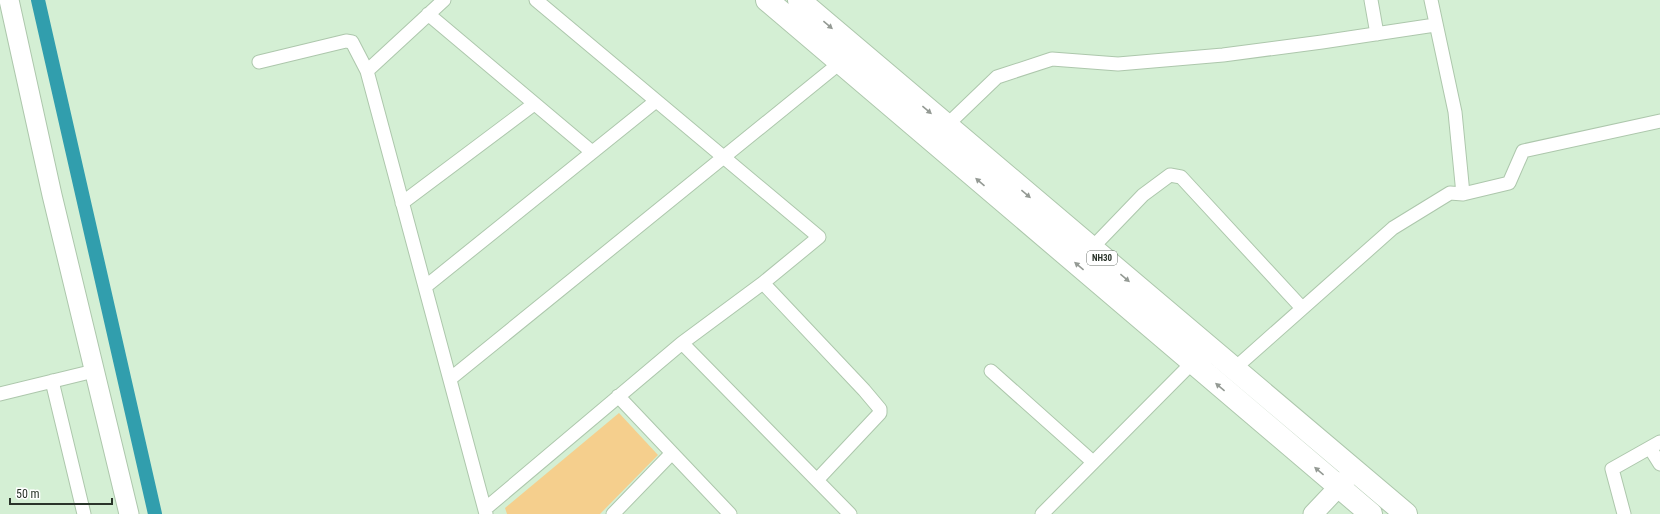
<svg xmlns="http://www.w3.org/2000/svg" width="1660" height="514" font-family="'Roboto Condensed',sans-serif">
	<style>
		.green { fill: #f5cf8d }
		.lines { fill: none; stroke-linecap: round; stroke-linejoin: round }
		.canal { stroke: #319ead; stroke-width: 14 }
		.street-casing { stroke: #adc7ac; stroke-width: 15 }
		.secondary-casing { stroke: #adc7ac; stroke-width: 21 }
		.highway-casing { stroke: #adc7ac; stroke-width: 24 }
		.street { stroke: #fff; stroke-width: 13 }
		.secondary { stroke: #fff; stroke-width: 19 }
		.highway { stroke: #fff; stroke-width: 22 }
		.oneway { fill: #949a94 }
		.labels { text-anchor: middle; stroke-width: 4; stroke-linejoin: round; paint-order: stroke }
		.shield { fill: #fff; stroke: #6a716a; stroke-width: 1 }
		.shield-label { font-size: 9px; font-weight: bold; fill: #2a342a }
	</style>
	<rect width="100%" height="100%" fill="#d4efd4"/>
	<path class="green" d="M619 413 658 455 600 514H507L505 508Z"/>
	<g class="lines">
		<path class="canal" d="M38 0 155 514"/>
		<defs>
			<path id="street" d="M1371 0 1377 34
				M1431 0 1455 112 1463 194
				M428 14 592 152
				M259 62 346 41 352 42 367 71 486 514
				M367 71 444 0
				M946 126 997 77 1052 59 1118 64 1223 55 1322 42 1435 25
				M402 203 534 104
				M1091 249 1143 195 1170 175 1181 177 1302 308
				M763 283 864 390 880 409V413L817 480
				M425 287 656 101
				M682 343 850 514
				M1234 369 1393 228 1450 193 1463 194 1509 183 1523 151 1660 121
				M991 371 1093 462
				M450 379 841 62
				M52 381 84 514
				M0 394 94 371
				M618 396 730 514
				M1650 448 1660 464
				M485 509 682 343 763 283 819 237 536 0
				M613 514 672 453
				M1042 514 1192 363
				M1624 514 1612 469 1660 442"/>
			<path id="secondary" d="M9 0 52 195 129 514
				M1313 514 1349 476"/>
			<path id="highway" d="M767 0 1371 514
				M799 0 1406 514"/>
		</defs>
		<use href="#street" class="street-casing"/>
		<use href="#secondary" class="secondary-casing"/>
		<use href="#highway" class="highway-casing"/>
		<use href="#street" class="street"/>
		<use href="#secondary" class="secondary"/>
		<use href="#highway" class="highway"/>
	</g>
	<defs><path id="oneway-solid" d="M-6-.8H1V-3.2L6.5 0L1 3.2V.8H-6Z"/></defs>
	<g class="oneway">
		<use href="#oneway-solid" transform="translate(828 25) rotate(40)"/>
		<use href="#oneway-solid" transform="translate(927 110) rotate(40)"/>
		<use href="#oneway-solid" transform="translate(980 182) rotate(-139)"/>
		<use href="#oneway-solid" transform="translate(1026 194) rotate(40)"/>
		<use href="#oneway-solid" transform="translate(1079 266) rotate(-140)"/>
		<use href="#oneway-solid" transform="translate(1125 278) rotate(40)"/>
		<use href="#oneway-solid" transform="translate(1220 387) rotate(-140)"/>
		<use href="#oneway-solid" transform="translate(1319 471) rotate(-140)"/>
	</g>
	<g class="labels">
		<rect class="shield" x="1087" y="251" width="30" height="14" rx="3"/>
		<g class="shield-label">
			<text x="1102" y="261">NH30</text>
		</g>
	</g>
	<path d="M10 498v6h102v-6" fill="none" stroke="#2a342a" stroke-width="2"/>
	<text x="16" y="498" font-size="12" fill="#2a342a" stroke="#ffffff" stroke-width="3" paint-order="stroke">50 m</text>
</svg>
